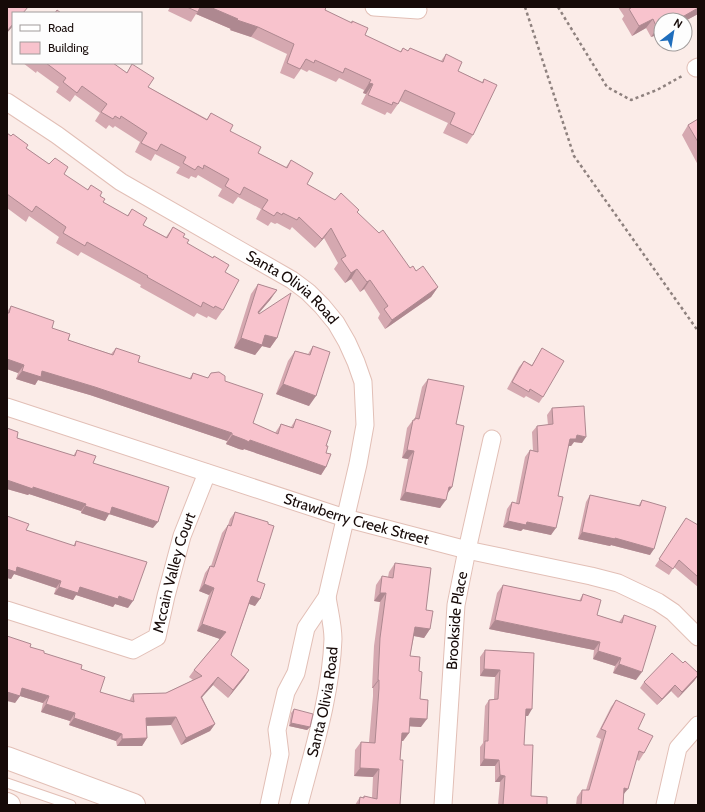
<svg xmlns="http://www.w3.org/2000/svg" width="705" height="812" font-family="Cabin,sans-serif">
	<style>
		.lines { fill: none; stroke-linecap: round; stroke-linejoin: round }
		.service-casing { stroke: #e2bfb6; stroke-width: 11 }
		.minor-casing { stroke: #e2bfb6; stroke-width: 19 }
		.secondary-casing { stroke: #e2bfb6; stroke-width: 24 }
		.path { stroke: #8e817e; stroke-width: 2.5; stroke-dasharray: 3 3; stroke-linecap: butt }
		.service { stroke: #fff; stroke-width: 9 }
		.minor { stroke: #fff; stroke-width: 17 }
		.secondary { stroke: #fff; stroke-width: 22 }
		.wall { fill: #d5a8b0 }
		.shaded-wall { fill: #ae8890 }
		.building { fill: #f8c3cd; stroke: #ae8890 }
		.labels { text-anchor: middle; stroke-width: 4; stroke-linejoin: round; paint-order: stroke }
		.street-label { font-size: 15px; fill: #160a08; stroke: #fdfdfd }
	</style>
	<rect width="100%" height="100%" fill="#fbece8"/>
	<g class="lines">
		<defs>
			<path id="service" d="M7 783 71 805"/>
			<g id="minor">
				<path d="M374 7 418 10"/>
				<path d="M696 68 698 67"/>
				<path id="s1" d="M7 102 57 135 121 182 292 280 308 292 322 306 336 323 347 342 356 362 363 382 365 425 358 464 327 597 306 628 296 673 286 692 277 730 280 754 269 805"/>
				<path id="s2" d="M7 407 345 518 467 550 591 576 618 583 658 602 673 612 698 637"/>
				<path id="s3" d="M7 610 133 650 157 637 166 596 182 536 207 473"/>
				<path id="s4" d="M299 805C313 751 331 695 333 639 333 626 329 610 327 597"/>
				<path id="s5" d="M443 805 456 605 467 550 492 439"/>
				<path d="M665 805 678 748 698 725"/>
			</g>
			<path id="secondary" d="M7 758 134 805
				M7 804 9 805"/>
		</defs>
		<use href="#service" class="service-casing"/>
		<use href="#minor" class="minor-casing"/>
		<use href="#secondary" class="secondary-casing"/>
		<path class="path" d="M525 7 574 156 698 331
			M558 7 607 87 631 100 657 90 682 76"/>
		<use href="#service" class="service"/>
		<use href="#minor" class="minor"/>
		<use href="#secondary" class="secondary"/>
	</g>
	<path class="wall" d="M170 7H326L325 10 351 23 352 21 365 35 400 52 403 48 408 51 410 48 441 61 446 54 458 71 482 82 484 79 473 135 467 144 443 133 448 123 400 101 391 114 387 112 385 115 361 104 366 94 363 93 364 90 339 78 336 82 309 70 307 72 301 69 294 79 280 73 287 54 251 37 230 30 231 29 196 14 191 22 168 11Z
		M618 7H698V14L685 21 661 20V35L655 38 654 36 651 37 646 28 632 36 622 19 624 16Z
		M23 63H113L127 73 132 64 148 87 207 119 211 113 230 131 258 153 286 167 291 160 307 184 357 213 410 268 438 287 431 297 385 329 378 318 380 314 364 289 360 292 351 279 345 283 334 269 338 263 324 238 315 248 292 227 290 230 277 223 275 224 271 222 268 226 256 219 261 209 238 197 233 204 218 196 222 189 198 175 196 178 191 176 189 179 176 173 180 167 155 154 151 161 135 152 140 142 115 126 113 128 109 125 106 129 95 121 100 113 75 95 70 102 56 92 59 87 37 71 36 73Z
		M698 119V165L682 135 688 125Z
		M7 133 26 148 49 164 87 190 91 185 100 196 103 202 127 216 132 209 143 225 166 237 173 227 183 237 187 243 225 272 223 310 216 320 208 316 207 318 197 313 194 317 140 287 141 285 81 252 78 256 56 243 59 237 29 216 26 222 7 208Z
		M258 284 277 290 270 300 259 313 277 338 270 348 262 346 255 355 234 348 251 294Z
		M11 306 52 328 68 340 111 354 116 348 138 362 189 379 193 373 208 378 225 381 253 423 275 433 281 424 291 427 296 419 326 446V467L321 475 244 449 243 450 239 449 226 444 227 441 90 395 38 380 35 385 16 379 18 373 7 369V312Z
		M313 346 309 406 276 394 288 361 295 351 308 354Z
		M542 348 543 397 539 403 526 396 524 398 507 389 519 367 524 361 532 365Z
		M428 379 456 424 452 487 447 494 440 508 400 500 408 459 402 458 407 428 413 420H414L415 418 422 387Z
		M552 408 582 443 574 442 571 446H568L558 496 551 535 523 529 521 531 503 527 507 509 512 502 516 503 525 457 530 450 533 451 532 432 537 426 548 425 547 415Z
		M7 428 17 438 73 456 77 450 93 463 153 528 109 514 105 521 81 513V511L29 494 28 495 7 489Z
		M590 495 638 506 642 500 650 555 611 545 610 546 578 539 586 502Z
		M235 512 268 524 257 581 255 606 249 604 231 655 249 670 244 678 228 698 213 685 202 697 215 724 210 731 181 745 171 725 146 726 147 738 142 746H117L116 741 69 725 70 721 41 712 43 703 20 696 15 703 30 647 81 669 100 692 129 701 133 694 166 693 193 680 189 677 194 670 220 639 197 631 209 595 199 591 205 573 210 566H211L222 533 228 525 230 519Z
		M7 516 26 530 73 546 76 541 128 608 115 604 113 607 76 595 73 600 54 594 56 588 14 574 11 579 7 578Z
		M682 525H698V587L674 567 669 575 655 566Z
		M395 563 426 610 430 629 424 638 414 636 410 656 419 671 421 727 409 726V733L403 741H402L400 760V805H349L350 804 355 805 360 797 363 798 364 796 372 798 373 777 354 776 355 750 361 742H369L373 696V688H372L374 646 380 602 374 601 376 585 382 576 388 577 389 572Z
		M503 585 579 601 583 594 597 615 619 622 624 615 636 680 613 673 615 666 593 659 594 650 489 629 497 593Z
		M485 650 534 653 528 716H525L524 745 531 796 547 805H498L500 782H495V766H480V747L483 743 485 706 489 700 494 699 495 677 480 676V657Z
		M683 663 698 673V676L694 681 678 698 671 691 657 705 640 688 644 682Z
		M616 700 638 729 644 753 639 761 636 759 624 794 623 805H576L577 797 582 790H586L601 739 596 737 611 707Z
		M294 709 310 727 307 730 289 726 291 713Z"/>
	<path class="shaded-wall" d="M199 7H210L238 19 231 29 196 14 198 12Z
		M698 8V14L685 21V20H677Z
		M653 19 646 28 632 36 639 26Z
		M237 20 258 27 251 37 230 30Z
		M13 24V26L7 33V31Z
		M660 26 654 36 651 37 657 28Z
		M661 30V35L655 38Z
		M369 83 373 84 366 94 363 93Z
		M331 228 324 238 315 248 322 239Z
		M357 269 351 279 345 283 351 273Z
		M370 280 364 289 360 292 367 282Z
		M438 287 431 297 385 329 392 320Z
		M277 290 270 300 251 322 258 312Z
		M265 335 277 338 270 348 262 346 255 355 234 348 241 338Z
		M7 359 24 365 18 373 7 369Z
		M22 371H42L95 387 232 433 227 441 90 395 38 380 35 385 16 379Z
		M283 384 316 396 309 406 276 394Z
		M232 435 250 440 326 467 321 475 244 449 243 450 239 449 226 444Z
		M577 435 586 437 582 443 574 442 571 446H565L570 439Z
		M407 450 414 451 408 459 402 458Z
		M7 480 33 487 86 504 81 511 29 494 28 495 7 489Z
		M449 487H452L446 495Z
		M405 492 446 500 440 508 400 500Z
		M85 506 112 507 158 522 153 528 109 514 105 521 81 513Z
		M508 521 527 522 556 528 551 535 523 529 521 531 503 527Z
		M582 532 615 538 654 549 650 555 611 545 610 546 578 539Z
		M17 567 61 581 56 588 14 574 11 579 7 578V569Z
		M204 584 214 588 209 595 199 591Z
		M59 587H80L119 596 133 601 128 608 115 604 113 607 76 595 73 600 54 594Z
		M380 593H386L380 602 374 601Z
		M252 596 260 599 255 606 247 603 251 597Z
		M495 620 600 642 594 650 489 629Z
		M202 624 226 632 220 639 197 631Z
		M415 627 430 629 424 638 409 635Z
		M598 651 621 658 615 666 593 659Z
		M619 664 642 672 636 680 613 673Z
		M484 669 500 670 495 677 480 676Z
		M249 670 244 678 228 698 233 690Z
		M698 675 694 681 678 698 682 692Z
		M218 677 213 685 196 704 201 697Z
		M378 680H379L373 688H372Z
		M675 685 671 691 657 705 662 699Z
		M22 688 49 696 43 703 20 696 15 703 7 701V692Z
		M46 704 75 713 70 721 41 712Z
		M526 709H532L528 716H521Z
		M176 717 171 725 141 726 146 718Z
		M74 718 122 734 116 741 69 725Z
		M410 718 427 719 421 727 404 726Z
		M291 723 310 727 307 730 289 726Z
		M215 724 210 731 181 745 186 738Z
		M402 733H409L403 741H396Z
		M147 738 142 746H117L122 739Z
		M484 759 499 760 495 766H480Z
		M360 768 379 769 373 777 354 776Z
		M500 775 505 776 500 782H495Z
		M624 788 628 789 622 796Z"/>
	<path class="building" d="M7 7H28L23 13H13V24L7 31Z
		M187 7H200L198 12Z
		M210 7H326L325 10 352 23V21L368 28 365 35 401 52 403 48 408 51 410 48 443 62 446 54 462 62 458 71 483 83 484 79 497 85 473 135 450 124 455 113 405 90 398 104 393 102 392 105 368 95 373 84 369 83 371 80 345 68 343 73 315 60 314 63 306 59 300 69 287 63 294 44 258 27 237 20 238 19Z
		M631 7H698V8L677 20H661V27L660 26 657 28 653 19 639 26 629 9 631 8Z
		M57 10 61 13H55Z
		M46 63H113L127 73 132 64 154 78 148 87 207 120 211 113 233 125 230 131 261 147 258 153 287 168 291 160 313 173 307 184 335 200 341 193 359 210 357 212 379 233 383 230 410 268 413 266 416 271 423 266 438 287 392 320 384 309 388 306 370 280 367 282 357 269 351 273 341 259 346 256 331 228 322 239 299 217 297 220 283 213 282 215 277 212 274 216 262 209 268 200 244 187 240 195 225 186 229 179 204 165 203 169 198 166 195 170 183 163 186 157 161 144 157 151 141 143 147 133 121 116 120 119 115 116 113 119 101 112 107 104 82 86 77 93 63 82 66 78Z
		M698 119V142L688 125Z
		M7 133 11 136 13 134 28 145 26 148 49 164 55 158 68 167 64 174 88 190 91 185 102 192 100 196 105 199 103 202 128 216 132 209 147 218 143 225 167 238 173 227 185 234 183 237 189 240 187 243 213 258 214 256 229 265 225 272 239 280 223 310 215 306 214 308 203 302 201 307 147 277 148 276 87 242 85 246 63 233 66 227 36 206 32 212 7 194Z
		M258 284 277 290 258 312 259 314 291 293 277 338 265 335 262 345 241 338Z
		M11 306 54 321 52 328 70 334 68 340 113 355 116 348 140 356 138 362 191 379 193 373 208 378 211 373 219 372 225 376V381L263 394 253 423 278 434 281 424 293 428 296 419 320 427 331 431 326 446H328L326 453 331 454 326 467 250 440 249 442 245 440 232 435V433L95 387 42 371 41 377 22 371 24 365 7 359V313H9Z
		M313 346 330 352 316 396 283 384 295 351 310 355Z
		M542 348 564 361 543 397 530 389 529 392 512 382 524 361 532 366Z
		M428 379 464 386 456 424 464 426 452 487H449L446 500 405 492 414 451 407 450 413 420H415V418L419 419Z
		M584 406 586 437 577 435 576 439H570L558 496 563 497 556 528 527 522 526 525 508 521 512 502 519 504 530 450 538 452 537 426 553 424 552 408Z
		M7 428 18 432 17 438 75 456 77 450 96 456 93 463 169 487 158 522 112 507 110 514 85 506 86 504 33 487V489L7 480Z
		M590 495 640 506 642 500 666 507 654 549 615 538V539L582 532Z
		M235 512 268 522V524L274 526 257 581 265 584 260 599 252 596 251 597 231 655 249 670 233 690 218 677 201 697 215 724 186 738 176 717 146 718 147 738 122 739V734L74 718 75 713 46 704 49 696 22 688 20 696 7 692V636L31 644 30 647 44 651V653L82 665 81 669 105 677 100 692 134 702 133 694 166 693 202 676 194 670 226 632 202 624 214 588 204 584 210 566 214 567 228 525 231 526Z
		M7 516 29 524 26 530 75 546 76 541 147 562 133 601 119 596 118 599 80 587 78 593 59 587 61 581 17 567 16 572 7 569Z
		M686 518 698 525V577L679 560 673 569 659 559Z
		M395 563 431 568 426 610 433 611 430 629 415 627 410 656 420 657 419 671 422 672 420 699 428 700 427 719 410 718 409 733H402L400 760H403L400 805H359L360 797 364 798V796L377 799 379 769 360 768 361 742 375 743 379 688V680H378L380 638 386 593H380L382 576 393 578Z
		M503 585 581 601 583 594 601 600 597 615 622 623 624 615 656 626 642 672 619 664 621 658 598 651 600 642 495 620Z
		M485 650 534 653 532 709H526L524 745H533L531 796 547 797V805H503L505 776 500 775 499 760 484 759 485 741H488L489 700 498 699 500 670 484 669Z
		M672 653 683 663 685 661 698 673V675L682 692 675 685 662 699 644 682Z
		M616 700 645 714 638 729 653 736 644 753 639 751 628 789 624 788 623 805H581L582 790H589L606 731 601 729Z
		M294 709 313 714 310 727 291 723Z"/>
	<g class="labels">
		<g class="street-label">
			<text dy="5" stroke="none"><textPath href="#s1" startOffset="341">Santa Olivia Road</textPath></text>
			<text dy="5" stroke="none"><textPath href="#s2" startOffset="367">Strawberry Creek Street</textPath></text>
			<text dy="5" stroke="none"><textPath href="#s3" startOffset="226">Mccain Valley Court</textPath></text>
			<text dy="5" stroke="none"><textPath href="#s5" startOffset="185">Brookside Place</textPath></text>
			<text dy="5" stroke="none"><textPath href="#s4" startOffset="106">Santa Olivia Road</textPath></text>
		</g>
	</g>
	<rect width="705" height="812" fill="none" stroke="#160a08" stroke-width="16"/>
	<rect x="12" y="12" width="130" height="52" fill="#fdfdfd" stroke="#a19c9b"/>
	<rect x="20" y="25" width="20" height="6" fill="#ffffff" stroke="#a19c9b"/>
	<text x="48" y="32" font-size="12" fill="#160a08">Road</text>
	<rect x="20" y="42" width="20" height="12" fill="#f8c3cd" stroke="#a19c9b"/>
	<text x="48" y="52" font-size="12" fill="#160a08">Building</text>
	<g transform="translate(673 32) rotate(31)"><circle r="19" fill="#fdfdfd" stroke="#a19c9b"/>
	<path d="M0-3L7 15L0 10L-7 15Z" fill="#1e6dbc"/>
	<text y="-6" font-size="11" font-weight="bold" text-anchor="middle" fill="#160a08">N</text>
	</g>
</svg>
